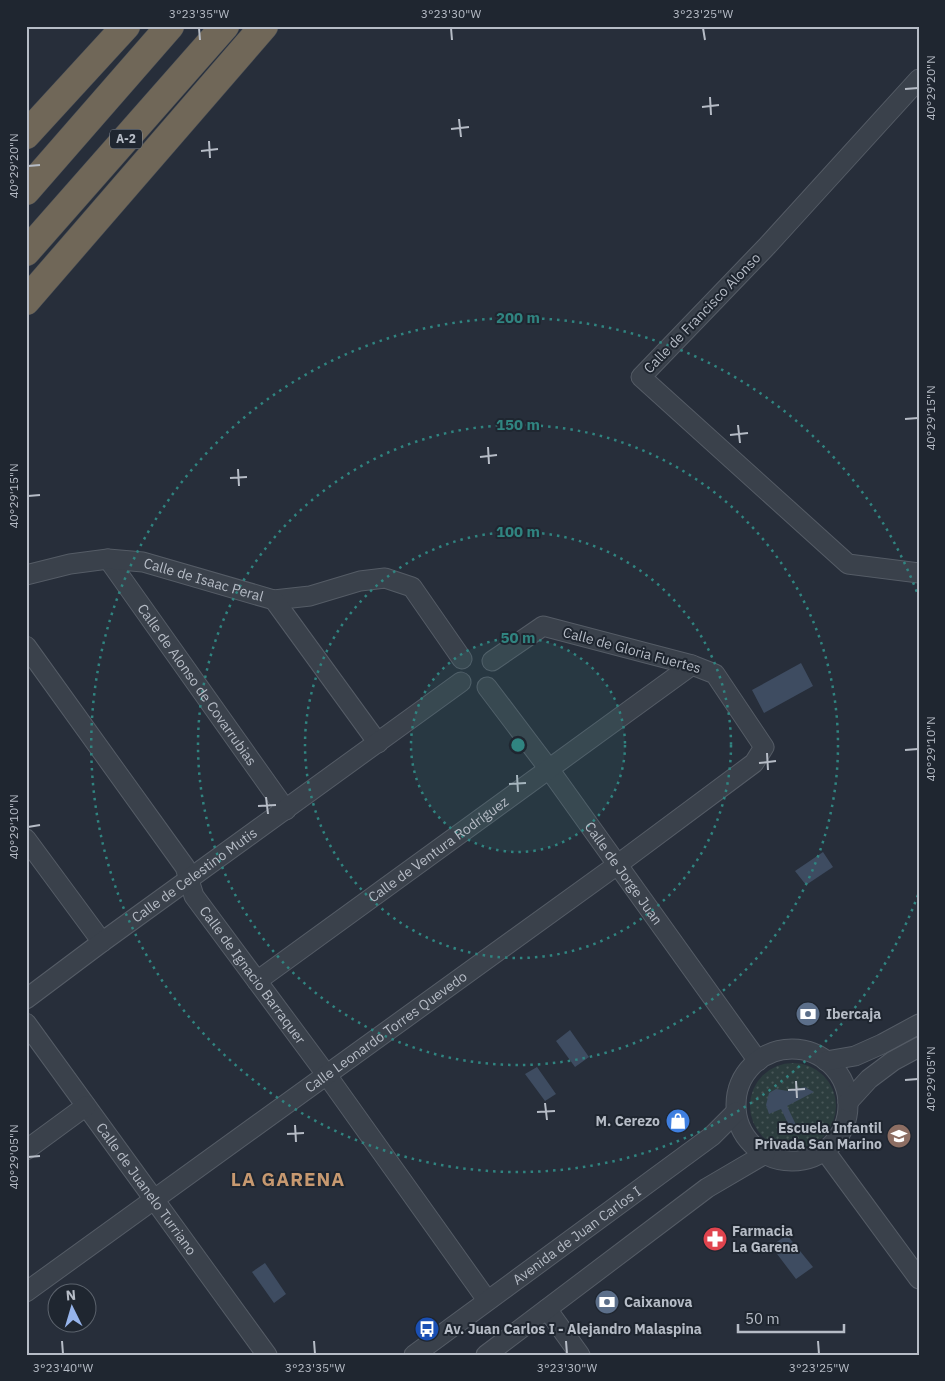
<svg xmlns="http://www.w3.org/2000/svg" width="945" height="1381" font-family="'IBM Plex Sans',sans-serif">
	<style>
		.park { fill: url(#park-dots) }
		.water { fill: #3e4c61 }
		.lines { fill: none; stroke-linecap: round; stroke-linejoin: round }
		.minor-casing { stroke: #555c66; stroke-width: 21 }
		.highway-casing { stroke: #424953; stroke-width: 29 }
		.minor { stroke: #3a414b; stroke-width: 19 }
		.highway { stroke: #706758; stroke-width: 28 }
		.ticks { fill: none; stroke: #b6bcc6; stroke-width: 2 }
		.ring { fill: none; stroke: #308480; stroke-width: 2.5; stroke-dasharray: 2.5 5 }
		.labels { text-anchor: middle; stroke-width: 4; stroke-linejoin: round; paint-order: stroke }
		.shield { fill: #1f2630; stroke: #898f99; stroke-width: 1 }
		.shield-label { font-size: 12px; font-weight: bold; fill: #b6bcc6 }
		.street-label { font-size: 14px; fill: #b6bcc6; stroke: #1f2630 }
		.poi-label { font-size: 14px; font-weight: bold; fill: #b6bcc6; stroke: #1f2630; text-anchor: start }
		.district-label { font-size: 19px; font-weight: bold; letter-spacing: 1px; fill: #c79970; stroke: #1f2630 }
		.centre { fill: #308480; stroke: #1f2630; stroke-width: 2.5 }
		.ring-label { font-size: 15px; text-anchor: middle; font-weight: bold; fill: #308480; stroke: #1f2630; stroke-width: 4; stroke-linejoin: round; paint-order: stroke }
		.neatline { fill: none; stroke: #b6bcc6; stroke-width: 2 }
		.ticks-label { font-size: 12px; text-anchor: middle; fill: #b6bcc6 }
	</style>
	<defs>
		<pattern id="park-dots" width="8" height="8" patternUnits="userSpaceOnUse" patternTransform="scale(1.25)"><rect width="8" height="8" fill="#2c3d3e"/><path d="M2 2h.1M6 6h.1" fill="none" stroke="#485758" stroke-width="1.8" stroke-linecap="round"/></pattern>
	</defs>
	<rect width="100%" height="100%" fill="#272e3a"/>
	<path class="park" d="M750 1106a43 43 0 1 1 86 0a43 43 0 1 1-86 0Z"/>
	<path class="water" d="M801 663 813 686 764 713 752 690Z
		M823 852 833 867 806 885 795 871Z
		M570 1030 589 1057 575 1067 556 1041Z
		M537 1067 556 1094 545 1101 525 1074Z
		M805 1087 814 1092 787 1106 797 1127 791 1130 781 1109 769 1114 766 1105 769 1093 776 1089 788 1091Z
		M787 1235 813 1267 796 1279 771 1246Z
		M265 1263 286 1294 274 1303 252 1272Z"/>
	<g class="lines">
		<defs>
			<g id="minor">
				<path d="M919 79 768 245 641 377 848 564 919 573"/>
				<path id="s1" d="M108 559 286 810"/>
				<path id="s2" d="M26 575 70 564 108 559 143 562 274 600 310 596 360 581 385 578 412 587 462 659"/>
				<path d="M274 600 378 743"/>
				<path id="s3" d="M26 646 185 867 194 896 326 1074 487 1300"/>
				<path id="s4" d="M487 687 549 769 758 1061"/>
				<path d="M26 839 102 942"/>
				<path id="s5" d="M257 981 692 665"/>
				<path id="s6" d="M26 999 102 942 461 682"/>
				<path id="s7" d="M26 1023 267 1355"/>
				<circle cx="792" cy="1105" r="56"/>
				<path d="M826 1061 855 1056 882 1044 919 1024"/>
				<path d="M848 1102 869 1079 893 1061 919 1047"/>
				<path d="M26 1150 86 1106"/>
				<path d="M825 1151 919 1279"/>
				<path id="s8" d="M26 1292 617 865 754 763 764 747 715 674 692 665 543 626 492 661"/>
				<path d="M547 1309 580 1355"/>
				<path id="s9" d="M414 1355 712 1136 736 1112"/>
				<path d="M486 1355 707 1188 765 1154"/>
			</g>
			<path id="highway" d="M26 135 126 26
				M26 191 170 26
				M26 252 225 26
				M26 301 264 26"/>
		</defs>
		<use href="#minor" class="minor-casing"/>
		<use href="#highway" class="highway-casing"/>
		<use href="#minor" class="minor"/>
		<use href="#highway" class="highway"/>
	</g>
	<path class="ticks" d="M199 28 200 40M451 28 452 40M703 28 705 40M905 89 918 88M710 97 711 115M702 107 719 105M459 119 461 137M451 129 469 127M209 141 210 158M201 151 218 149M28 166 40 165M905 419 918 418M738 425 740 443M730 435 748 433M488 447 489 464M480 457 497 455M238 469 239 486M230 478 247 477M28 496 40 495M905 750 918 749M767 753 768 770M759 763 776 761M517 775 518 792M509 784 526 783M266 797 268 814M258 806 276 805M28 827 40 825M905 1080 918 1079M796 1081 797 1098M788 1090 805 1089M545 1103 547 1120M537 1112 555 1111M295 1125 296 1142M287 1134 304 1133M28 1157 40 1156M62 1341 63 1354M314 1341 315 1354M566 1341 567 1354M818 1341 819 1354"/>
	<circle cx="518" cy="745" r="107" fill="#308480" fill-opacity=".12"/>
	<g class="ring">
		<circle cx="518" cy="745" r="107"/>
		<circle cx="518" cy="745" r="213"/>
		<circle cx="518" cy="745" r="320"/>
		<path d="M918 895A427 427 0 1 1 918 595"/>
	</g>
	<defs>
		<symbol id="bank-disc" viewBox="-11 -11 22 22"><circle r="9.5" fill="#5c6f8a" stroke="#1f2630"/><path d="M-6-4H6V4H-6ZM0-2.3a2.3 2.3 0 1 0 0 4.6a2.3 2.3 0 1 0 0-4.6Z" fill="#fff"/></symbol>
		<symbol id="shop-disc" viewBox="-11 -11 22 22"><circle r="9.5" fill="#3f7fe0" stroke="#1f2630"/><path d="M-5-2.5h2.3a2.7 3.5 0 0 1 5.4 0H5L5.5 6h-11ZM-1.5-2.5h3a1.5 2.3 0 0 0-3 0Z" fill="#fff"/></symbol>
		<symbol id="school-disc" viewBox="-11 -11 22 22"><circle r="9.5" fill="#8d6e63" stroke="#1f2630"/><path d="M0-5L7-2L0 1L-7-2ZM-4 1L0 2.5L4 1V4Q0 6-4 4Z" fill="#fff"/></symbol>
		<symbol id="pharmacy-disc" viewBox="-11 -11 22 22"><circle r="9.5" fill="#e0444e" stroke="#1f2630"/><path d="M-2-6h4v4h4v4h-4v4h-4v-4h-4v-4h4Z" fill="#fff"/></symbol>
		<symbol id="bus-disc" viewBox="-11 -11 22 22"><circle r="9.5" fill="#1a4fb4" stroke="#1f2630"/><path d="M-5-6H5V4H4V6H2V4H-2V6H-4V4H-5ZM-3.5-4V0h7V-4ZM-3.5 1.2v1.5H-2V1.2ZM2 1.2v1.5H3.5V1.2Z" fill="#fff"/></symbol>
	</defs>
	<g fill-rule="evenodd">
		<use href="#bank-disc" x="794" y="1000" width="28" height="28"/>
		<use href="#shop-disc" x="664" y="1107" width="28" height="28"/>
		<use href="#school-disc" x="885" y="1122" width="28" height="28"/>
		<use href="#pharmacy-disc" x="701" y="1225" width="28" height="28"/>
		<use href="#bank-disc" x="593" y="1288" width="28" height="28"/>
		<use href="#bus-disc" x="413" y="1315" width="28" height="28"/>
	</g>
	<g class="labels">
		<rect class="shield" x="110" y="129.5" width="32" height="19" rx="4"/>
		<g class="shield-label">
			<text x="126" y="143">A-2</text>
		</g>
		<g class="street-label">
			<text transform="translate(702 313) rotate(-46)" y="5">Calle de Francisco Alonso</text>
			<text dy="5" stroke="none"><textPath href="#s2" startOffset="182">Calle de Isaac Peral</textPath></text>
			<text transform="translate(632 650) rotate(15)" y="5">Calle de Gloria Fuertes</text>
			<text dy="5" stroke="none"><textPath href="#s1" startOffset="154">Calle de Alonso de Covarrubias</textPath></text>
			<text dy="5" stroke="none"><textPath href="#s5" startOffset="224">Calle de Ventura Rodríguez</textPath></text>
			<text dy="5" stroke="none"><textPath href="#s4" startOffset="231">Calle de Jorge Juan</textPath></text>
			<text dy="5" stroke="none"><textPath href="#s6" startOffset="209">Calle de Celestino Mutis</textPath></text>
			<text dy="5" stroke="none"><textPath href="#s3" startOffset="401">Calle de Ignacio Barraquer</textPath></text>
			<text dy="5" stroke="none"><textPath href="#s8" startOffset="444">Calle Leonardo Torres Quevedo</textPath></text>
			<text dy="5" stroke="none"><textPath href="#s7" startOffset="205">Calle de Juanelo Turriano</textPath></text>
			<text dy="5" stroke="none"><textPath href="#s9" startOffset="202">Avenida de Juan Carlos I</textPath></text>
		</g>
		<g class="poi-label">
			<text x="826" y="1019">Ibercaja</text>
			<text x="660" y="1126" text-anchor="end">M. Cerezo</text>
			<text x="882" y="1133" text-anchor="end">Escuela Infantil<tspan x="882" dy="16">Privada San Marino</tspan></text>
			<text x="732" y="1236">Farmacia<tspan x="732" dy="16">La Garena</tspan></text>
			<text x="624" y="1307">Caixanova</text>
			<text x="444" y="1334">Av. Juan Carlos I - Alejandro Malaspina</text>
		</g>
		<g class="district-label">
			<text x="288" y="1186">LA GARENA</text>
		</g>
	</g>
	<circle cx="518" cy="745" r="8" class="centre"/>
	<g class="ring-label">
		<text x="518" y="323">200 m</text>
		<text x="518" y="430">150 m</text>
		<text x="518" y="537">100 m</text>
		<text x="518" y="643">50 m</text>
	</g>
	<rect width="945" height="1381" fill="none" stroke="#1f2630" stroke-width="55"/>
	<g transform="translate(72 1308) rotate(355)"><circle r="24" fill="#1f2630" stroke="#5b626c"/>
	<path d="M0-4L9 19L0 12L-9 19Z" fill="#96b4eb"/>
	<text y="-8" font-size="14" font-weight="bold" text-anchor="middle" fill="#b6bcc6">N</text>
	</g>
	<path d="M738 1324v8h106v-8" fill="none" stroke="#b6bcc6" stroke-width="2.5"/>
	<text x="745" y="1324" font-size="15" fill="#b6bcc6" stroke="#1f2630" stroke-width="4" paint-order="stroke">50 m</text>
	<rect x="28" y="28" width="890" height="1326" class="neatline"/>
	<g class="ticks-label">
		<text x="199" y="18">3°23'35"W</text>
		<text x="451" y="18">3°23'30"W</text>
		<text x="703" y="18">3°23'25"W</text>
		<text transform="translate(931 88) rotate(-90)" y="4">40°29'20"N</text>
		<text transform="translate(14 166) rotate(-90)" y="4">40°29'20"N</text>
		<text transform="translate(931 418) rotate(-90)" y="4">40°29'15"N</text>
		<text transform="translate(14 496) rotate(-90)" y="4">40°29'15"N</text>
		<text transform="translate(931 749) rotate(-90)" y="4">40°29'10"N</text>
		<text transform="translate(14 827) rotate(-90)" y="4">40°29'10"N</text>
		<text transform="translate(931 1079) rotate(-90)" y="4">40°29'05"N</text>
		<text transform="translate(14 1157) rotate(-90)" y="4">40°29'05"N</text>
		<text x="63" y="1372">3°23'40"W</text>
		<text x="315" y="1372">3°23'35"W</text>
		<text x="567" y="1372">3°23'30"W</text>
		<text x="819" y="1372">3°23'25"W</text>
	</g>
</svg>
